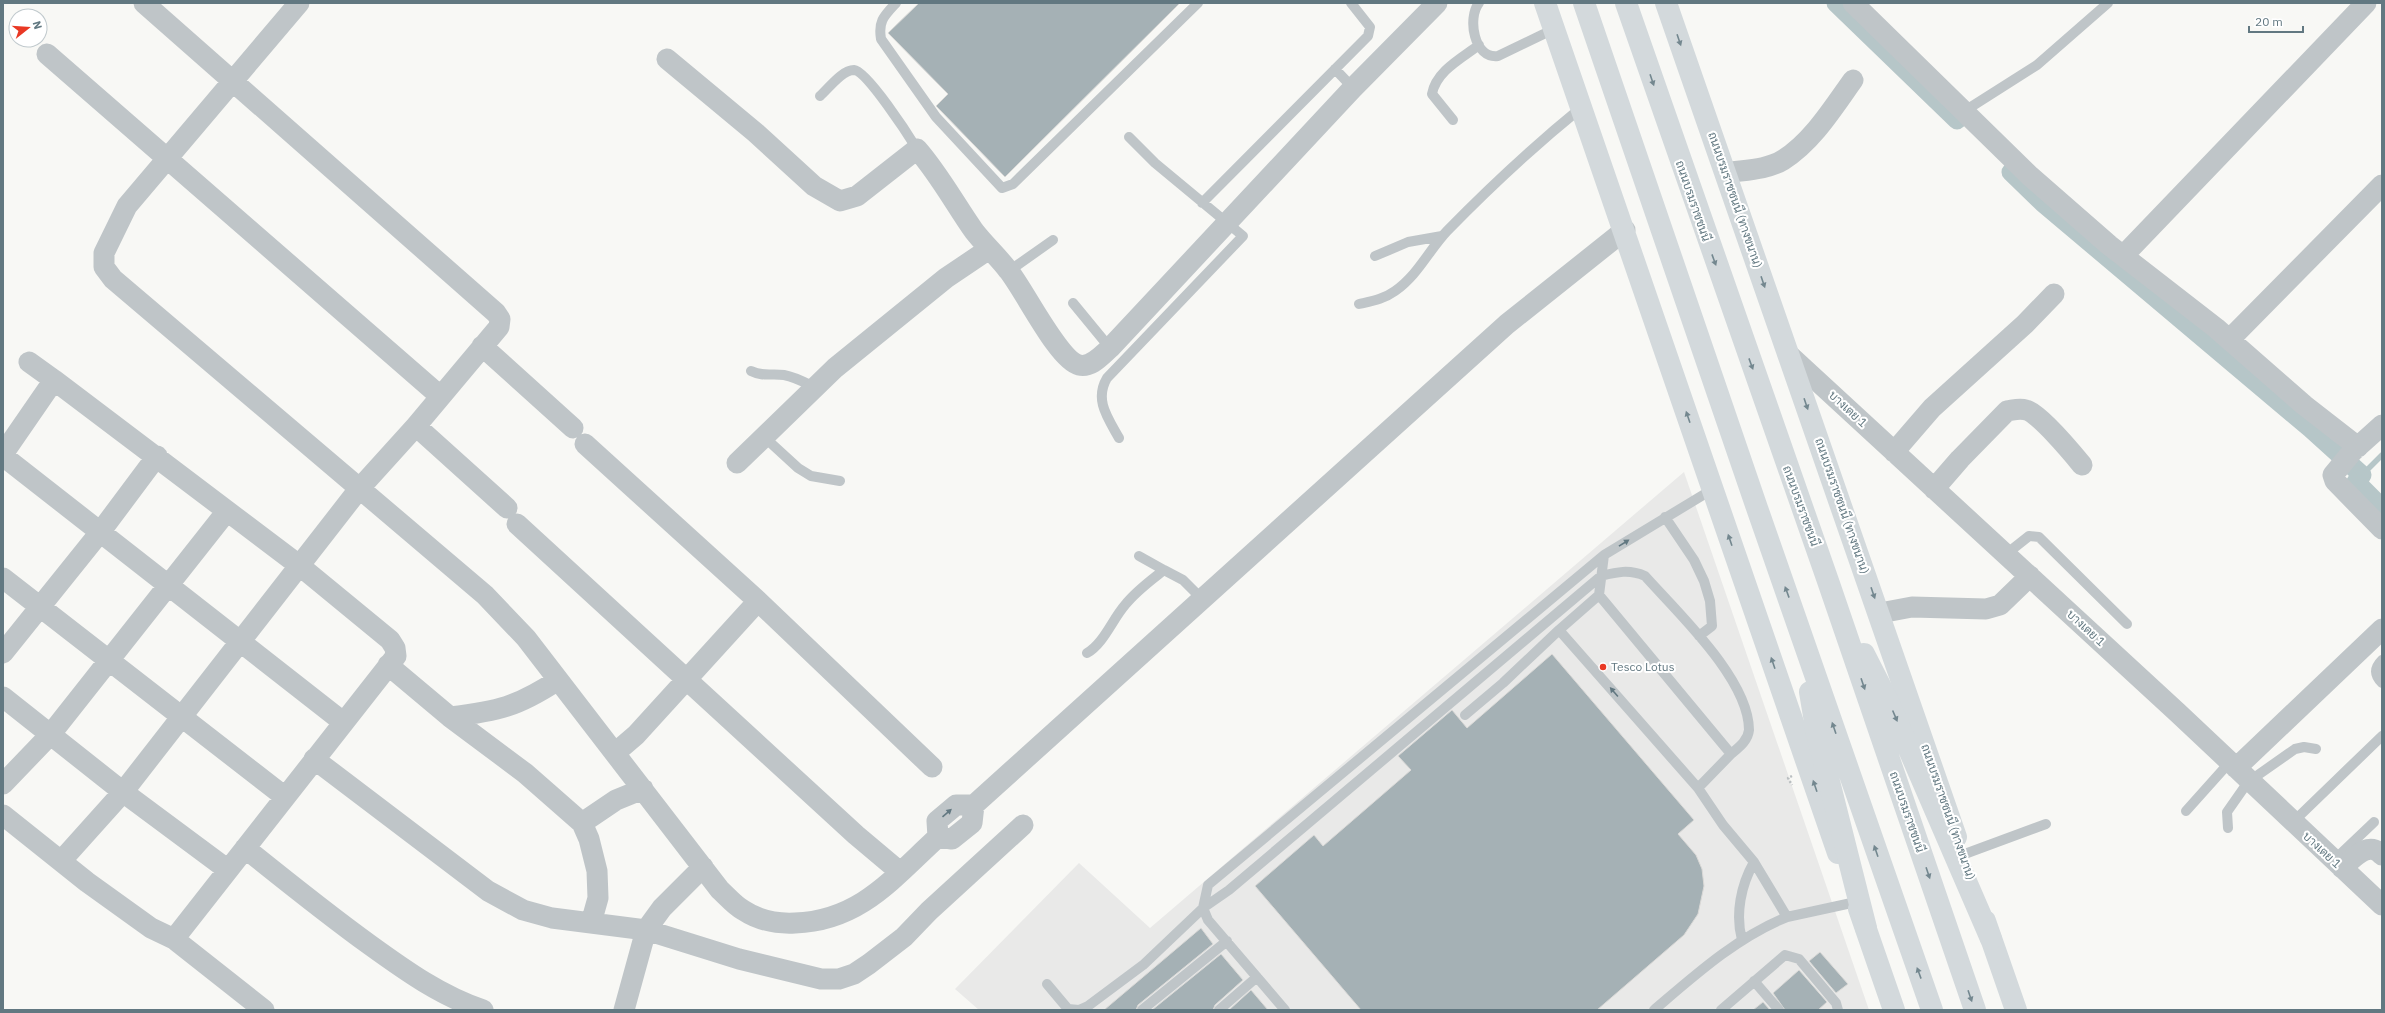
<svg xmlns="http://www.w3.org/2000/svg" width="2385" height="1013" font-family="'IBM Plex Sans',Sarabun,sans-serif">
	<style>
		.built { fill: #e9e9e8 }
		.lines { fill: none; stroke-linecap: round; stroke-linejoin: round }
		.stream { stroke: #b6c6c8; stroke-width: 5.5 }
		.canal { stroke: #b6c6c8; stroke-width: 19 }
		.building { fill: #a5b1b5; stroke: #dad9d7 }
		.path { stroke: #b9bec0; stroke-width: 2.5; stroke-dasharray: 2 2; stroke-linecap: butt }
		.service { stroke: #bfc5c8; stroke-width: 10 }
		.minor { stroke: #bfc5c8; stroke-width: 21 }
		.secondary { stroke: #d3d9dc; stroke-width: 22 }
		.trunk { stroke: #d3d9dc; stroke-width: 22 }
		.oneway { fill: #73878f }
		.oneway2 { fill: #627881 }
		.poi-dot { fill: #e93824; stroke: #fff; stroke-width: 1.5 }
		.labels { text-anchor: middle; stroke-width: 4; stroke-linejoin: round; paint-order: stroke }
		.street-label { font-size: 12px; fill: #627881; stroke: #fff }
		.poi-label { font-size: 12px; fill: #627881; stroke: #fff; text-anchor: start }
	</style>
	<rect width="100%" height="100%" fill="#f8f8f5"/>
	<path class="built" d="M1684 472 1869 1010H979L955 989 1079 863 1150 928Z"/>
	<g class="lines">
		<path class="stream" d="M2362 475 2382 455"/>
		<path class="canal" d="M1836 3 1957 120
			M2011 172 2043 203 2310 428 2362 475 2356 482 2382 508"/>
	</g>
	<path class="building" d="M919 3H1180L1005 177 939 109 936 106 948 94 888 33Z
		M1552 654 1694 820 1678 834 1696 855 1702 869 1704 886 1698 914 1684 935 1597 1010H1361L1255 886 1314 835 1323 846 1411 770 1398 756 1452 710 1467 728Z
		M1201 928 1213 944 1138 1005 1136 1010H1104Z
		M1820 952 1848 984 1836 993 1809 961Z
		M1221 954 1243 980 1215 1005 1213 1010H1152Z
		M1799 970 1827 1002 1818 1010H1785L1773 993Z
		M1251 990 1268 1010H1229Z
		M1763 1002 1770 1010H1753Z"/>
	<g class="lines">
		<path class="path" d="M1792 776 1788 778 1792 785"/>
		<path class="service" d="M896 3C884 16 878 21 881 39L936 117 1002 188 1013 184 1198 3
			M1479 3C1467 18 1474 59 1498 56L1554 29
			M1335 69 1353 88
			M820 96C829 88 842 70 854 70 867 71 909 136 917 149
			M1963 112 2037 65 2108 3
			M1453 120 1432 94C1436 71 1462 58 1479 45
			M1202 203 1368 36 1370 27 1351 3
			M1375 256 1408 242 1442 236
			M1009 271 1053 240
			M1073 303 1110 348
			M1359 304C1372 301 1384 299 1395 291 1418 275 1429 250 1447 231 1490 187 1534 146 1582 107
			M751 371C763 377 771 373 784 375 795 377 804 382 814 387
			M763 436 798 468 811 476 840 481
			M1119 438C1108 418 1094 400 1107 378L1243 236 1155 163 1129 137
			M1665 517 1694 560 1704 581 1710 601 1712 626 1699 636
			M2005 555 2029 536 2039 537 2127 624
			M1139 556 1164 570
			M1599 595 1731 754 1698 788
			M1087 653C1104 643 1112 620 1125 605 1136 591 1150 581 1164 570L1183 580 1203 600
			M2382 660C2374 668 2374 675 2382 683
			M1465 715 1503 683 1559 630
			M2186 811 2229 763
			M2292 823 2382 736
			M2228 828 2227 812 2248 782 2295 749 2304 747 2316 749
			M1962 855 2046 824
			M2334 860 2374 822
			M1787 917 1856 902
			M1742 940C1735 914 1741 885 1754 862
			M1754 981 1779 1010
			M1047 984 1068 1009 1079 1010 1088 1006 1143 965 1203 908 1229 890 1601 576C1617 572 1629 569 1645 576 1677 612 1749 679 1749 730 1748 741 1738 748 1731 754
			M1142 1010 1227 941
			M1219 1010 1257 977
			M1285 1010 1208 920 1203 908 1208 885 1604 555
			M1654 1010C1695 975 1737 937 1787 917L1754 862 1723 825 1698 788 1559 630 1599 595 1604 555 1713 489
			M1721 1010 1785 955 1799 959 1836 1003 1838 1010"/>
		<path class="minor" d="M299 3 127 206 104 253V267L113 279 485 595 526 638 720 890C727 896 734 905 743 910 758 920 776 924 795 923 860 921 893 878 938 837L952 839 972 823 974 805 1507 324 1625 230
			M1853 3 2030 176 2109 245 2216 328 2304 405 2358 447
			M47 54 440 396
			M667 59 756 133 814 186 840 201 857 196 917 149C939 174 955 204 974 231 985 245 998 257 1008 270 1024 289 1058 360 1079 365 1091 368 1101 356 1110 348L1353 88 1437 3
			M1726 173C1743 170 1767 170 1783 160 1812 142 1833 108 1853 80
			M2123 256 2366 3
			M2230 339 2382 185
			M482 346 573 428
			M1788 354 2178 713 2382 905
			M29 362 54 380
			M2382 425 2352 452 2333 475 2335 481 2382 529
			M416 426 507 508
			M585 444 758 601 932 767
			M1894 452 1932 408 2025 324 2054 294
			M3 454 54 380 300 566 390 640 395 648 396 656 174 939 151 928 87 882 3 815
			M3 456 343 722
			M737 463 835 368 946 278 989 249
			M1934 489 1960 459 2007 411C2014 410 2019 408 2026 410 2038 412 2073 454 2082 465
			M517 524 856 835 900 872
			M3 578 285 797
			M1880 613 1912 607 1986 609 2000 605 2030 576
			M3 653 101 531 157 456
			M388 665 450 717 525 773 582 823 589 839 597 871 598 898 591 923
			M3 697 123 792 228 870
			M450 717C498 711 517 707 558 680
			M615 753 636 735 758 601
			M314 759 488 891 523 910 552 918 646 930 739 959 821 979H839L854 974 869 964 904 937 929 911 1023 825
			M2236 768 2382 629
			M3 784 50 735 227 511
			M582 823 616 800 643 789
			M938 837 937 821 956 805H974
			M245 848C286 881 327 914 370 945 406 971 441 996 483 1010
			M62 860 123 792 359 489 416 426 499 327 500 319 496 313 144 3
			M2342 868C2354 858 2368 840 2382 855
			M174 939 264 1010
			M624 1010 646 930 662 908 703 867"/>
		<path class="secondary" d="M1545 3 1838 853
			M1666 3 1956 837
			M1859 909 1894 1010
			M1985 921 2016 1010"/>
		<path class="trunk" d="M1584 3 1757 508 1932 1010
			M1626 3 1828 581 1975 1010
			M1864 654 1888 701 1991 939
			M1810 692 1817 734 1866 928"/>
	</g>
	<defs><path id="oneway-solid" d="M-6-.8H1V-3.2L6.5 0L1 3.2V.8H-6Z"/></defs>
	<g class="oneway">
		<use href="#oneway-solid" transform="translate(1679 40) rotate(71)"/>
		<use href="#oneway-solid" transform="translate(1652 80) rotate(71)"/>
		<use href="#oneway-solid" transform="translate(1714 260) rotate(70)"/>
		<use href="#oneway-solid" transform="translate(1763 282) rotate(71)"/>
		<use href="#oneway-solid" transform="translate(1751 364) rotate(70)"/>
		<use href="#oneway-solid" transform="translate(1806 404) rotate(71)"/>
		<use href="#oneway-solid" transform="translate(1688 417) rotate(-109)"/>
		<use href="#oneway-solid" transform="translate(1730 540) rotate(-109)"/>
		<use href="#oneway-solid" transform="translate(1787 592) rotate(-110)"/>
		<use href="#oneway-solid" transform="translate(1873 593) rotate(71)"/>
		<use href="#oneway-solid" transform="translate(1773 663) rotate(-109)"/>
		<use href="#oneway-solid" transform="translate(1863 684) rotate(71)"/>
		<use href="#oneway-solid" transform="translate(1895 716) rotate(67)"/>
		<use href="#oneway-solid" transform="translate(1834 728) rotate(-109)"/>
		<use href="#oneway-solid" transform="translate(1815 786) rotate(-109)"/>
		<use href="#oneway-solid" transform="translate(1876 851) rotate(-109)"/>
		<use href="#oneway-solid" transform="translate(1928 873) rotate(71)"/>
		<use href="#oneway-solid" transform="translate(1919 973) rotate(-110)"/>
		<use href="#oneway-solid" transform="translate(1970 996) rotate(71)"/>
	</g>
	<g class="oneway2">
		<use href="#oneway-solid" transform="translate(1624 543) rotate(-32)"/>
		<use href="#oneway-solid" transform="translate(1614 692) rotate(-131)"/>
		<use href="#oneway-solid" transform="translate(947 813) rotate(-41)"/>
	</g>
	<circle class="poi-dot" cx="1603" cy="667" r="4"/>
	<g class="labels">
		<g class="street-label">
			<text transform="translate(1735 200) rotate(71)" y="4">ถนนบรมราชชนนี (ทางขนาน)</text>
			<text transform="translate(1693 201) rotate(71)" y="4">ถนนบรมราชชนนี</text>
			<text transform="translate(1848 409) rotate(43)" y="4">บางเตย 1</text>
			<text transform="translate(1801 506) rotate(70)" y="4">ถนนบรมราชชนนี</text>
			<text transform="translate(1842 506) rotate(71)" y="4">ถนนบรมราชชนนี (ทางขนาน)</text>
			<text transform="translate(2086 628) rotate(43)" y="4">บางเตย 1</text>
			<text transform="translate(1907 812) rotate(71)" y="4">ถนนบรมราชชนนี</text>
			<text transform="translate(1948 812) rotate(71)" y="4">ถนนบรมราชชนนี (ทางขนาน)</text>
			<text transform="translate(2322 850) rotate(43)" y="4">บางเตย 1</text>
		</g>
		<g class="poi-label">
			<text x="1611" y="671">Tesco Lotus</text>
		</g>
	</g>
	<rect width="2385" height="1013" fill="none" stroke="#627881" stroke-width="8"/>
	<g transform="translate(28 28) rotate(73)"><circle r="19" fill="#ffffff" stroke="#c0c9cd"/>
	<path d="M0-3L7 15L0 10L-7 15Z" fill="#e93824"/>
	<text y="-6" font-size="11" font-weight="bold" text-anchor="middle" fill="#627881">N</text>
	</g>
	<path d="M2249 26v6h54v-6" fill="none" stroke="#627881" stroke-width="2"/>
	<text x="2255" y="26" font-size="12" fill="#627881" stroke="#ffffff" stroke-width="3" paint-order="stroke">20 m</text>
</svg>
